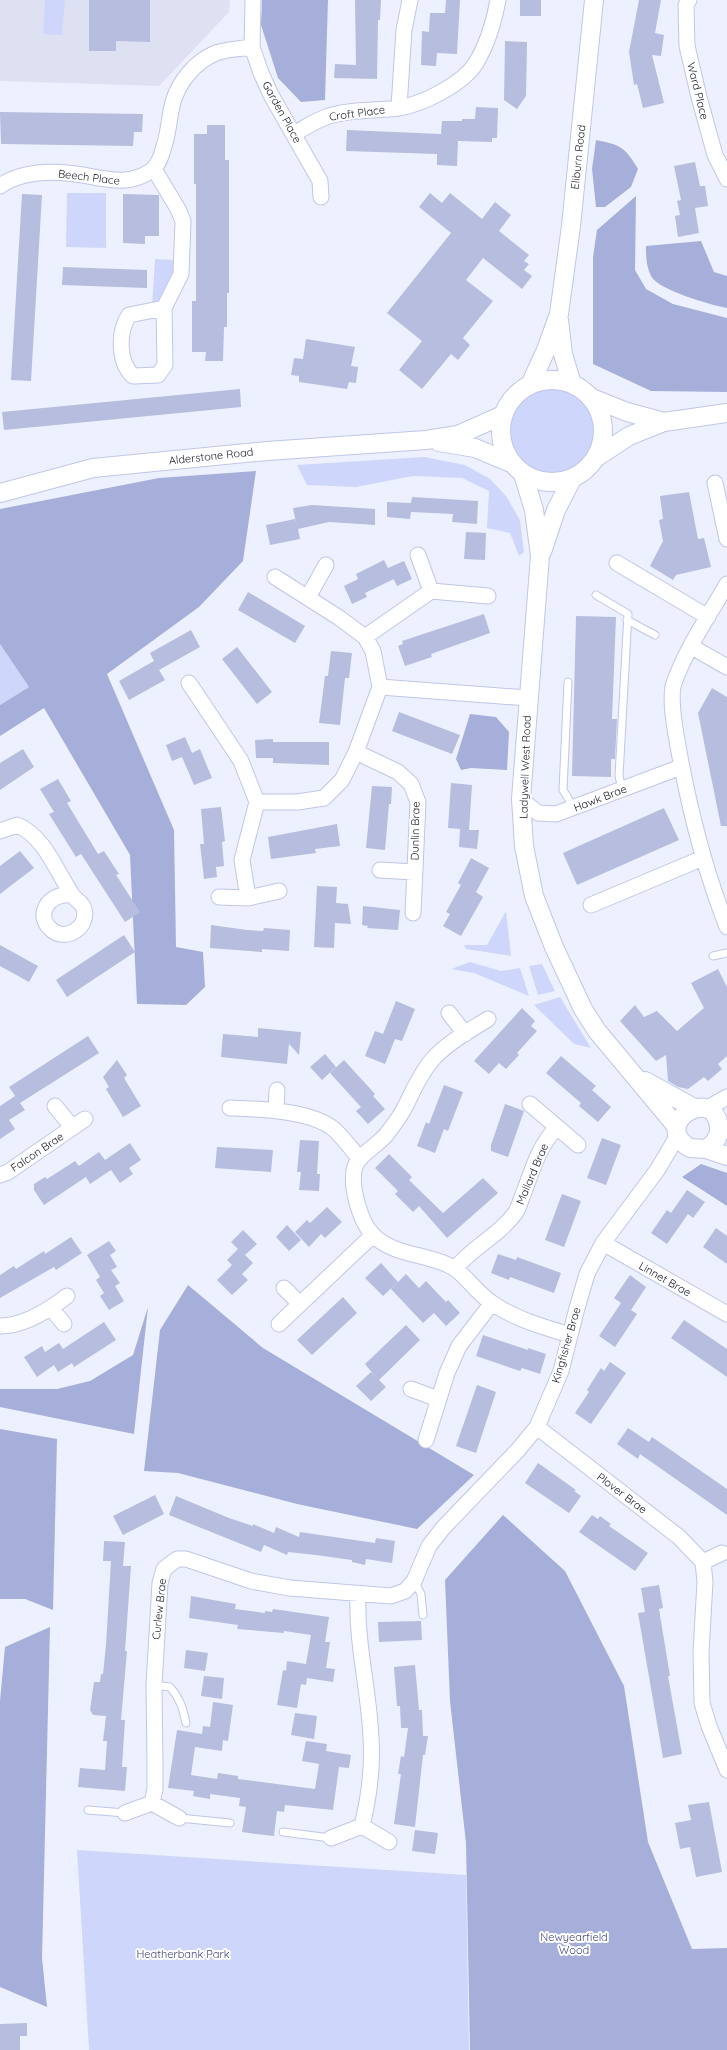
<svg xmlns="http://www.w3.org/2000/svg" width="727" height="2050" font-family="Quicksand,sans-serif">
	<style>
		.built { fill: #dde1f1 }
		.green { fill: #ced7fb }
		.forest { fill: #a6afd9 }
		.building { fill: #b6bdde }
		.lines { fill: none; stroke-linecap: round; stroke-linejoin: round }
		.service-casing { stroke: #bfc6e8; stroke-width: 9 }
		.minor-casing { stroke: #bfc6e8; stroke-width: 17 }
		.tertiary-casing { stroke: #bfc6e8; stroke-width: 20 }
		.service { stroke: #fff; stroke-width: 7 }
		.minor { stroke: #fff; stroke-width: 15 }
		.tertiary { stroke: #fff; stroke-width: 18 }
		.labels { text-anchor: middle; stroke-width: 4; stroke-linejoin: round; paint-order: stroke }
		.street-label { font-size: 11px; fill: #161824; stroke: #fff }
		.park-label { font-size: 11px; fill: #3d457c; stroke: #fff }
	</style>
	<rect width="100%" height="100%" fill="#edf1ff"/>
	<path class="built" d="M0 0H230L229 12 159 86 0 81Z"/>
	<path class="green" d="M45 0H65L62 35 43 34Z
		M67 193H106V248L66 247Z
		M155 259 176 260 171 288 155 306 152 307Z
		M509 430a44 44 0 1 1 88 0a44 44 0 1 1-88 0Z
		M424 457 465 465 490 479 506 496 520 520 524 552 519 556 510 533 487 528 489 491 462 478 413 476 356 487 307 485 297 465Z
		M0 644 29 687 0 705Z
		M506 911 511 956 466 949 464 945H487Z
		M470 962 501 971 520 968 529 996 474 973 451 969Z
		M542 964 555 991 538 995 529 966Z
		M560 997 591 1048 574 1044 534 1005Z
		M77 1850 466 1875 469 2050H89Z"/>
	<path class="forest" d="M262 0H328L325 100 301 102 278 78 261 25Z
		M596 140C621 145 625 147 638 169L631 187 605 207H596L592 169Z
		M636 196 635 270 646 289 673 304 727 318V392L651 391 593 364V257L597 230Z
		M701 241 714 272 727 276V308C711 305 658 290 651 276 646 266 646 256 646 246Z
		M256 471 243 561 199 607 107 674 174 830 176 947 203 952 205 987 186 1005 137 1004 130 855 44 708 0 736V705L29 687 0 644V509L159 478Z
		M470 714 496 717 509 732 507 770 471 768 461 770 456 759Z
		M701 1164 727 1173V1206L682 1177Z
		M188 1285 263 1348 474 1475 417 1529 297 1504 178 1473 144 1471 160 1330Z
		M148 1307 134 1434 0 1407V1389H57L90 1381 133 1355Z
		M0 1429 57 1439 53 1610 25 1599H0Z
		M503 1515 565 1571 624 1686 648 1842 692 1949 727 1948V2050H470L466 1843 450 1701 445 1580Z
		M50 1627 42 1958 47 2007 0 1987V1701L5 1647Z"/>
	<path class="building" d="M89 0H150V42L116 41V51H89Z
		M355 0H381L380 20H378L377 79 334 78 335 64 356 65Z
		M446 0H460L457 54 437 53 436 66 421 65 422 31 429 32 430 13H445Z
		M520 0H541V16H520Z
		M639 0H661L655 33 664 35 661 56 652 55 664 103 643 108 637 84 634 85 629 52Z
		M505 41 527 42 526 96 517 109 504 100Z
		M476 107 498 108 497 138H492V142L458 141 457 166 437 165V154L346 151 347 130 441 134 442 121H462V119H475Z
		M0 112 143 114 142 132H134L133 146 1 144Z
		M207 125H225V160H229V293H227V327H224L223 361H205L206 352H192V301H196V184H194V134H207Z
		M695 162 700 186H705L708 206 695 208 699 233 678 237 675 216 680 215 677 201 681 200 674 166Z
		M430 193 442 203 450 193 482 219 495 202 511 215 499 231 529 255 524 261 529 264 524 270 532 276 522 289 483 258 466 280 493 301 463 338 470 345 458 360 451 354 422 389 399 370 422 341 387 313 451 233 419 207Z
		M22 194 42 195 31 381 11 380Z
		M123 194 159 195V236H145V244L123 243Z
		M63 267 147 270V288L62 285Z
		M306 339 355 347 351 366 358 367 356 383 349 382 347 389 299 382V376L291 375 294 358 303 359Z
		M240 389 241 407 4 430 2 412Z
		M689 492 698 539 704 538 711 567 676 575 673 580 650 566 663 541 659 520 663 519 660 496Z
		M412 497 478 501 477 524 452 522 453 514 411 512 410 519 387 517V502L411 503Z
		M312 505 375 509V525L329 522 298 529 300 539 270 545 266 525 295 519 297 528 293 508Z
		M466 532 486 533 485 560 464 559Z
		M384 560 388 568 404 561 412 579 397 586 389 570 394 579 365 593 367 597 352 604 344 586 358 579 356 574Z
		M248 592 305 626 295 643 238 610Z
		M484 614 490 633 431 654 432 657 405 666 398 646 403 644 402 641Z
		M576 616 616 617 612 719H617L615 759H611V777L572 776Z
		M191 630 200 647 159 670 165 680 129 700 119 681 154 661 150 653Z
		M237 647 272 692 257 704 222 659Z
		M331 651 352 653 349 678H345L340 725 319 723 325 676H328Z
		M712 688 727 697V826H721L698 713Z
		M399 712 460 735 452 754 392 731Z
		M185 737 192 753 200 749 212 778 194 785 182 757 172 761 166 745Z
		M273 739V742H329V765L273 763V758H256L255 740Z
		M23 749 34 767 0 790V763Z
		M58 779 71 801 67 803 98 854 104 851 119 874 116 875 140 912 125 922 81 854 76 857 49 814 54 812 40 789Z
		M451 783 472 785 469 830H479L477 849 459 847 460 829 448 828Z
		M372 786 392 787 391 804H389L385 850 366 848Z
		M221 807 225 841 222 842 224 866 216 867 217 877 204 879 200 844H204L201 809Z
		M664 808 679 840 577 885 563 853Z
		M337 824 340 846 315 849 316 853 271 859 268 837Z
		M20 851 34 868 0 894V866Z
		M471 858 489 868 476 892 483 897 461 936 443 926 450 914 446 912 461 885 458 883Z
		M317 886 337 887 336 903 348 904 351 924 335 923 334 948 314 947Z
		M363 906 400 910 398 930 367 928 368 926 362 925Z
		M211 925 247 930 263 931 264 928 290 930 289 951 262 949V952L210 948Z
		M124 935 135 952 67 997 56 980Z
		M0 945 38 966 29 982 0 966Z
		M718 969 727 987V1056L718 1064 722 1069 708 1081 704 1077 688 1089 678 1087 668 1081 666 1055 656 1061 620 1021 635 1005 644 1017 657 1011 677 1031 704 1008 691 983Z
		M396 1001 415 1009 402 1041 395 1039 385 1064 365 1056 375 1031 383 1034Z
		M522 1008 535 1021 531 1026 537 1031 517 1053 519 1055 506 1069 499 1063 489 1074 474 1061Z
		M258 1028 301 1032 299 1055 289 1044 287 1064 221 1057 223 1034 258 1037Z
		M88 1036 99 1053 20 1103 9 1087Z
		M325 1054 336 1067 322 1080 310 1067Z
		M561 1056 596 1086 592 1090 611 1107 598 1122 579 1106 581 1103 546 1073Z
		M117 1060 127 1075 124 1078 141 1106 123 1117 106 1089 109 1087 103 1077Z
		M344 1060 375 1094 373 1096 385 1109 368 1124 356 1111 361 1107 330 1073Z
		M444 1085 463 1092 448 1131 444 1129 435 1153 417 1146 426 1122 429 1124Z
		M15 1096 25 1110 9 1120 15 1129 0 1139V1106Z
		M505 1104 524 1111 508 1157 491 1151V1145Z
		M602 1138 621 1145 606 1185 587 1178Z
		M300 1140 319 1141 317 1174H320L319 1191 299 1190 301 1172H297Z
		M130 1143 141 1160 129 1168 133 1174 120 1183 111 1170 90 1184 86 1177 44 1205 34 1190V1184L45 1177 47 1179 75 1161 79 1166 99 1152 105 1160Z
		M217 1147 273 1150 271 1172 215 1168Z
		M389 1154 412 1177 409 1180 443 1213 483 1178 498 1193 447 1238 419 1206 413 1212 395 1194 398 1191 375 1168Z
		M687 1190 705 1202 693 1218 688 1214 667 1244 651 1233 667 1210 671 1213Z
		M562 1194 581 1201 564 1247 545 1240Z
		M327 1207 342 1222 325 1238 321 1234 309 1247 295 1232 307 1220 310 1223Z
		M287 1225 301 1240 289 1251 276 1237Z
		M716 1228 727 1236V1264L703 1247Z
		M243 1230 257 1244 245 1255 253 1263 242 1274 248 1280 232 1295 217 1280 232 1265 227 1260 238 1249 231 1242Z
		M71 1237 82 1253 56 1270 54 1267 0 1298V1275L14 1266 16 1269 44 1251 45 1254Z
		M109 1241 116 1251 110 1255 117 1267 111 1270 120 1283 115 1286 124 1301 109 1310 100 1296 104 1293 96 1280 100 1277 87 1255Z
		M498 1254 516 1260 517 1257 561 1273 554 1293 510 1277 509 1280 491 1273Z
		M381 1263 398 1282 383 1296 365 1278Z
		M406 1274 419 1288 426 1281 446 1302 448 1300 460 1313 446 1326 434 1313 423 1323 391 1289Z
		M630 1275 646 1287 631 1310 637 1314 615 1347 599 1336 621 1303 614 1298Z
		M343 1297 357 1313 312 1355 297 1340Z
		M684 1320 727 1349V1377L671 1338Z
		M104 1322 116 1340 74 1367 72 1363 58 1372 54 1365 37 1377 24 1357 42 1346 45 1352 59 1343 63 1349Z
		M406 1325 420 1340 379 1380 386 1387 371 1401 356 1386 371 1372 374 1375 365 1364Z
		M483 1335 528 1350V1348L546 1354 540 1374 522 1368 520 1371 476 1356Z
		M610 1362 626 1373 591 1424 575 1413 589 1392 587 1390 597 1374 601 1368 604 1371Z
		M477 1385 496 1392 476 1453 456 1446Z
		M628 1428 649 1442 652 1437 727 1489V1515L640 1454 638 1459 617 1444Z
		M538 1463 576 1490 574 1491 581 1496 569 1513 525 1483Z
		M155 1495 164 1514 123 1535 113 1516Z
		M176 1496 229 1518 253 1526V1524L274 1533 276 1527 299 1537 300 1532 375 1543 376 1538 395 1541 392 1563 366 1559 365 1565 352 1562V1560L316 1555 288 1552 287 1555 264 1545 261 1552 169 1515Z
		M592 1515 598 1519 600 1516 611 1524 609 1526 648 1553 635 1571 579 1532Z
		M104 1541 125 1542 123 1566H131L125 1651H127L121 1720H125L122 1767H127L125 1791 78 1787 80 1768 105 1770 107 1741H103L106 1716 93 1715 90 1710 94 1682H100L101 1674H103L106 1645 111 1561H103Z
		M659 1585 663 1608 659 1609 670 1676H668L682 1754 663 1758 638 1613 645 1612 641 1588Z
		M191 1596 236 1604 235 1609 265 1613V1611L272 1612 273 1609 329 1617 325 1642H330L326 1668 335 1669 333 1682 307 1678 306 1685 301 1684 297 1708 277 1705 283 1670 286 1671 287 1661 306 1664 311 1635 284 1631V1633L237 1629 238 1625 189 1618Z
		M421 1621 422 1640 379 1642 378 1622Z
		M186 1650 208 1653 205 1671 184 1668Z
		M415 1665 419 1710H422L423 1736H428L425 1755H423L415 1827 394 1824 401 1774H398L401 1756 404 1757 408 1728H401L400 1706H397L394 1667Z
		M204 1676 224 1678 222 1699 201 1696Z
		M213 1702 233 1705 228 1741 223 1740 222 1751 195 1747 191 1775 217 1779 218 1773 238 1776V1779L315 1789 319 1764 302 1761 306 1741 327 1744 326 1751 351 1755 349 1768 339 1767 333 1810 285 1805 284 1812 277 1811 274 1836 256 1834 242 1832 246 1807 239 1806 240 1798 210 1794V1799L193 1796 194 1791 168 1788 177 1730 202 1734 203 1726 210 1727Z
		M295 1713 317 1716 314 1739 291 1735Z
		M709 1802 722 1872 696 1877 690 1847 680 1849 675 1823 691 1820 688 1805Z
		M415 1830 438 1833 435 1854 412 1851Z
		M27 2023V2036H20V2050H0V2024Z"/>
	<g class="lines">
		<defs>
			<path id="service" d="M596 595 628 614 619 776 622 789
				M627 620 655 635
				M568 682 563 790 574 808
				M713 956 727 953
				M414 1581 421 1594 423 1615
				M154 1685 170 1687C180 1698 183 1709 186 1723
				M88 1810 125 1813
				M179 1818 230 1823
				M283 1832 331 1838"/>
			<path id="minor" d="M253 0 252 47 261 73 271 95 320 181 321 197
				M689 0 686 5 687 46 699 97 715 155 727 179
				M399 107 404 30 410 0
				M294 134C306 127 316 120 329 116 349 109 377 111 399 108 423 104 463 84 476 63 488 43 494 22 498 0
				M154 169 178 209 183 221 181 274 164 308
				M0 186C19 173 44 171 67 173 97 175 125 190 152 170 159 165 162 154 164 146 169 132 169 116 173 102 179 81 196 61 216 53 226 49 241 49 252 47
				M164 308 165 365 158 375 133 376C118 362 118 332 129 315Z
				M715 483 727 539
				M418 555 431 591 488 596
				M617 563 708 617
				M727 584C709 615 686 649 674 683 669 698 675 729 678 746 689 808 704 868 727 927
				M308 597 326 565
				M365 637 431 591
				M692 647 727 667
				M189 683 241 761 257 802
				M380 687 528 698
				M356 752 398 772 411 784 418 802 413 913
				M521 799 538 813 556 814 681 767
				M0 831 17 825C44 836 56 870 71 893 74 900 82 901 84 909 89 927 67 941 53 931 34 917 47 892 72 895
				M380 870 415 872
				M219 897 248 898 279 891
				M248 898 242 860 257 802H297L324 798 342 780 356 752 380 687 373 651 365 637 338 617 275 577
				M591 905 703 858
				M449 1013 465 1034
				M488 1019C469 1031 447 1043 432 1060 420 1074 413 1091 405 1107 400 1117 393 1126 386 1135 377 1146 357 1155 354 1170 351 1188 360 1222 373 1235 395 1257 429 1253 454 1268 466 1276 478 1294 492 1303 515 1319 543 1327 570 1335
				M55 1106 72 1127
				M230 1108C258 1109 307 1110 331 1127 340 1133 352 1150 360 1159
				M706 1109 727 1097
				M276 1110 277 1090
				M557 1127 578 1145
				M0 1175 8 1172 85 1119
				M603 1243 727 1314
				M455 1269C472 1247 499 1236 516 1212 519 1207 521 1199 524 1192 533 1168 539 1146 557 1127L530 1104
				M284 1288 300 1304
				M51 1308 64 1324
				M279 1324 373 1235
				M0 1326C23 1326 49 1310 67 1296
				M411 1389 438 1399
				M537 1427 679 1537 703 1562 705 1582 701 1652 702 1703 709 1726 727 1770
				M426 1440 447 1373 459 1346 492 1303
				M703 1562 722 1553
				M358 1594C356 1644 369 1689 371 1738 373 1767 369 1797 362 1826L389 1842
				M125 1813 152 1803
				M179 1818 152 1803 155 1789V1762L154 1685 160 1583 164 1569 177 1559H186L251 1581 290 1588 391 1596 405 1591 414 1581 429 1546 443 1528 518 1450 537 1427 561 1371 577 1308 587 1274 603 1243 658 1169 678 1135
				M331 1838 362 1826"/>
			<path id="tertiary" d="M559 320 563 354 572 384
				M501 431a51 51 0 1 1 102 0a51 51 0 1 1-102 0Z
				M530 385 546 350 559 314 571 226 594 0
				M592 398 627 412 664 422
				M439 442 475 448 511 463
				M597 457 629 436 664 422 727 413
				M523 474 534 510 540 556 521 799 524 846 534 896 554 947 583 1009 597 1031 677 1127
				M0 493 93 468 267 451 426 440 458 435 503 415
				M542 552 556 510 572 479
				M645 1081 694 1108
				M706 1149C714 1144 720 1137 719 1127 714 1083 649 1125 690 1148L706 1149 727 1156"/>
		</defs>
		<use href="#service" class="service-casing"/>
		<use href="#minor" class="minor-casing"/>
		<use href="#tertiary" class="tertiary-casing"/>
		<use href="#service" class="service"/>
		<use href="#minor" class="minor"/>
		<use href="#tertiary" class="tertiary"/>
	</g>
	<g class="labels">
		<g class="street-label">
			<text transform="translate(698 91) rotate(76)" y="4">Ward Place</text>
			<text transform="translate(282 112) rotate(61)" y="4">Garden Place</text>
			<text transform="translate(357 113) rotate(-8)" y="4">Croft Place</text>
			<text transform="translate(578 157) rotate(-84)" y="4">Eliburn Road</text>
			<text transform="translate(89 177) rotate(7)" y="4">Beech Place</text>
			<text transform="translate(211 456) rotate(-6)" y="4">Alderstone Road</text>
			<text transform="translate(525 767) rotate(-88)" y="4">Ladywell West Road</text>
			<text transform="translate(600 798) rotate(-21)" y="4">Hawk Brae</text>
			<text transform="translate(415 831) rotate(-89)" y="4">Dunlin Brae</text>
			<text transform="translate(37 1152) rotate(-34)" y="4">Falcon Brae</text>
			<text transform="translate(532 1174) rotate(-67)" y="4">Mallard Brae</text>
			<text transform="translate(665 1279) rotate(30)" y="4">Linnet Brae</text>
			<text transform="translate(566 1345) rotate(-74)" y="4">Kingfisher Brae</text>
			<text transform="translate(622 1493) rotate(37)" y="4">Plover Brae</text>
			<text transform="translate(159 1609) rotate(-84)" y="4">Curlew Brae</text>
		</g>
		<g class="park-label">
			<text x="574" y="1941">Newyearfield<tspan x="574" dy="13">Wood</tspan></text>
			<text x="183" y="1958">Heatherbank Park</text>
		</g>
	</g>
</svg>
